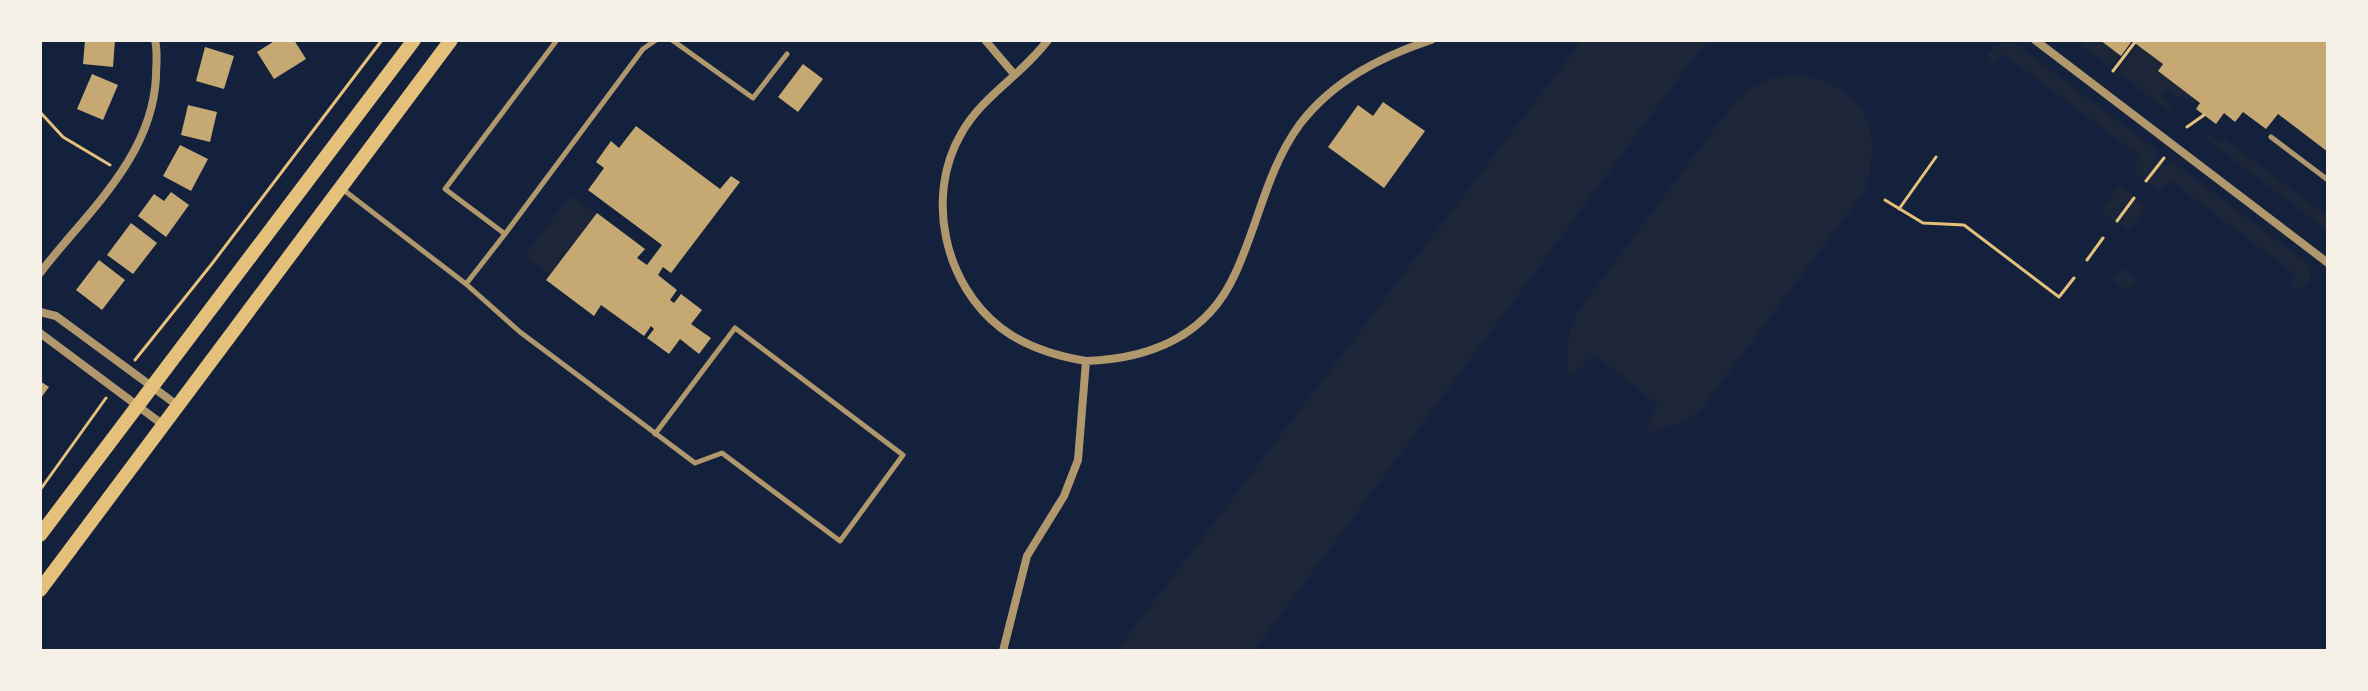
<svg xmlns="http://www.w3.org/2000/svg" width="2368" height="691" font-family="'IBM Plex Sans',sans-serif">
	<style>
		.green { fill: #1d2539 }
		.building { fill: #c6a872 }
		.lines { fill: none; stroke-linecap: round; stroke-linejoin: round }
		.path { stroke: #e5c07b; stroke-width: 3 }
		.service { stroke: #b1986c; stroke-width: 5 }
		.minor { stroke: #b1986c; stroke-width: 8 }
		.secondary { stroke: #e5c07b; stroke-width: 14 }
	</style>
	<rect width="100%" height="100%" fill="#14213d"/>
	<path class="green" d="M1582 40H1707L1254 651H1116Z
		M2082 40H2100L2120 55 2110 67 2080 44Z
		M2004 42 2016 44 2157 150 2155 153 2158 161 2144 180 2132 169 2140 157 2003 54 1995 63 1988 62V53Z
		M2138 45 2163 64 2158 71 2195 99 2192 102 2182 95 2179 98 2167 90 2162 98 2173 106 2169 111 2117 72Z
		M1805 74C1869 93 1884 131 1864 192L1701 410C1682 423 1668 431 1645 432L1657 404 1594 355 1569 378C1565 352 1567 339 1576 314L1736 100C1760 79 1773 75 1805 74Z
		M2210 134 2220 142 2224 138 2328 217V244L2325 228 2206 139Z
		M2172 162 2307 262 2312 271 2309 283 2301 288 2294 290 2291 283 2296 275 2170 180 2160 191 2148 182 2162 163 2165 165Z
		M2118 187H2122L2133 195 2113 220 2103 211V208Z
		M569 197H574L596 214 550 275 528 259 527 253Z
		M2136 198 2147 207 2130 230 2119 223Z
		M2121 268 2138 280 2128 291 2113 280Z"/>
	<path class="building" d="M85 40H115L113 67 83 64Z
		M276 40H294L306 59 274 79 257 52Z
		M2100 40H2328V152L2278 114 2266 129 2243 112 2235 122 2224 113 2216 124 2196 109 2200 103 2158 71 2163 64 2132 41 2121 56Z
		M205 47 234 56 224 89 196 81Z
		M803 64 823 79 798 112 778 97Z
		M92 74 118 85 103 120 77 109Z
		M1383 102 1425 131 1384 188 1328 147 1358 105 1373 116Z
		M188 105 217 112 210 142 181 135Z
		M636 126 720 189 731 176 740 182 671 273 663 267 658 275 677 290 670 300 674 303 681 294 702 310 691 324 711 338 699 354 680 339 669 354 647 338 654 329 651 326 644 336 601 305 594 316 546 280 597 213 645 249 637 258 647 265 662 245 588 190 604 168 596 162 611 141 619 148Z
		M180 145 208 159 191 191 163 176Z
		M171 192 189 205 166 237 138 216 154 194 164 201Z
		M131 223 157 243 133 274 107 255Z
		M99 260 125 280 102 310 76 290Z
		M40 381 49 387 40 399Z"/>
	<g class="lines">
		<path class="path" d="M2113 71 2135 42
			M40 112 63 137 110 165
			M2187 127 2204 115
			M2146 181 2164 158
			M1885 200 1923 223 1964 225 2059 297 2074 278
			M1899 209 1936 157
			M2117 221 2134 198
			M2087 260 2103 238
			M135 360 211 265 382 40
			M40 490 106 398"/>
		<path class="service" d="M557 40 445 189 505 234 643 49 656 40
			M672 40 753 98 787 54
			M2271 137 2328 180
			M341 188 466 284 520 332 695 463 722 453 840 541 903 455 735 328 655 434
			M466 284 505 234"/>
		<path class="minor" d="M985 40 1014 74
			M1048 40C1022 75 983 95 961 134 925 196 944 284 1001 328 1026 347 1056 356 1086 361
			M2035 40 2328 263
			M40 273C86 213 152 158 156 77 156 64 158 52 155 40
			M40 312 56 316 177 405
			M40 333 162 424
			M1003 651 1027 556 1064 496 1078 460 1086 361C1150 359 1207 336 1235 274 1258 225 1267 169 1300 124 1333 81 1380 57 1431 40"/>
		<path class="secondary" d="M40 535 414 40
			M40 590 451 40"/>
	</g>
	<rect width="2368" height="691" fill="none" stroke="#f6f1e7" stroke-width="84"/>
</svg>
